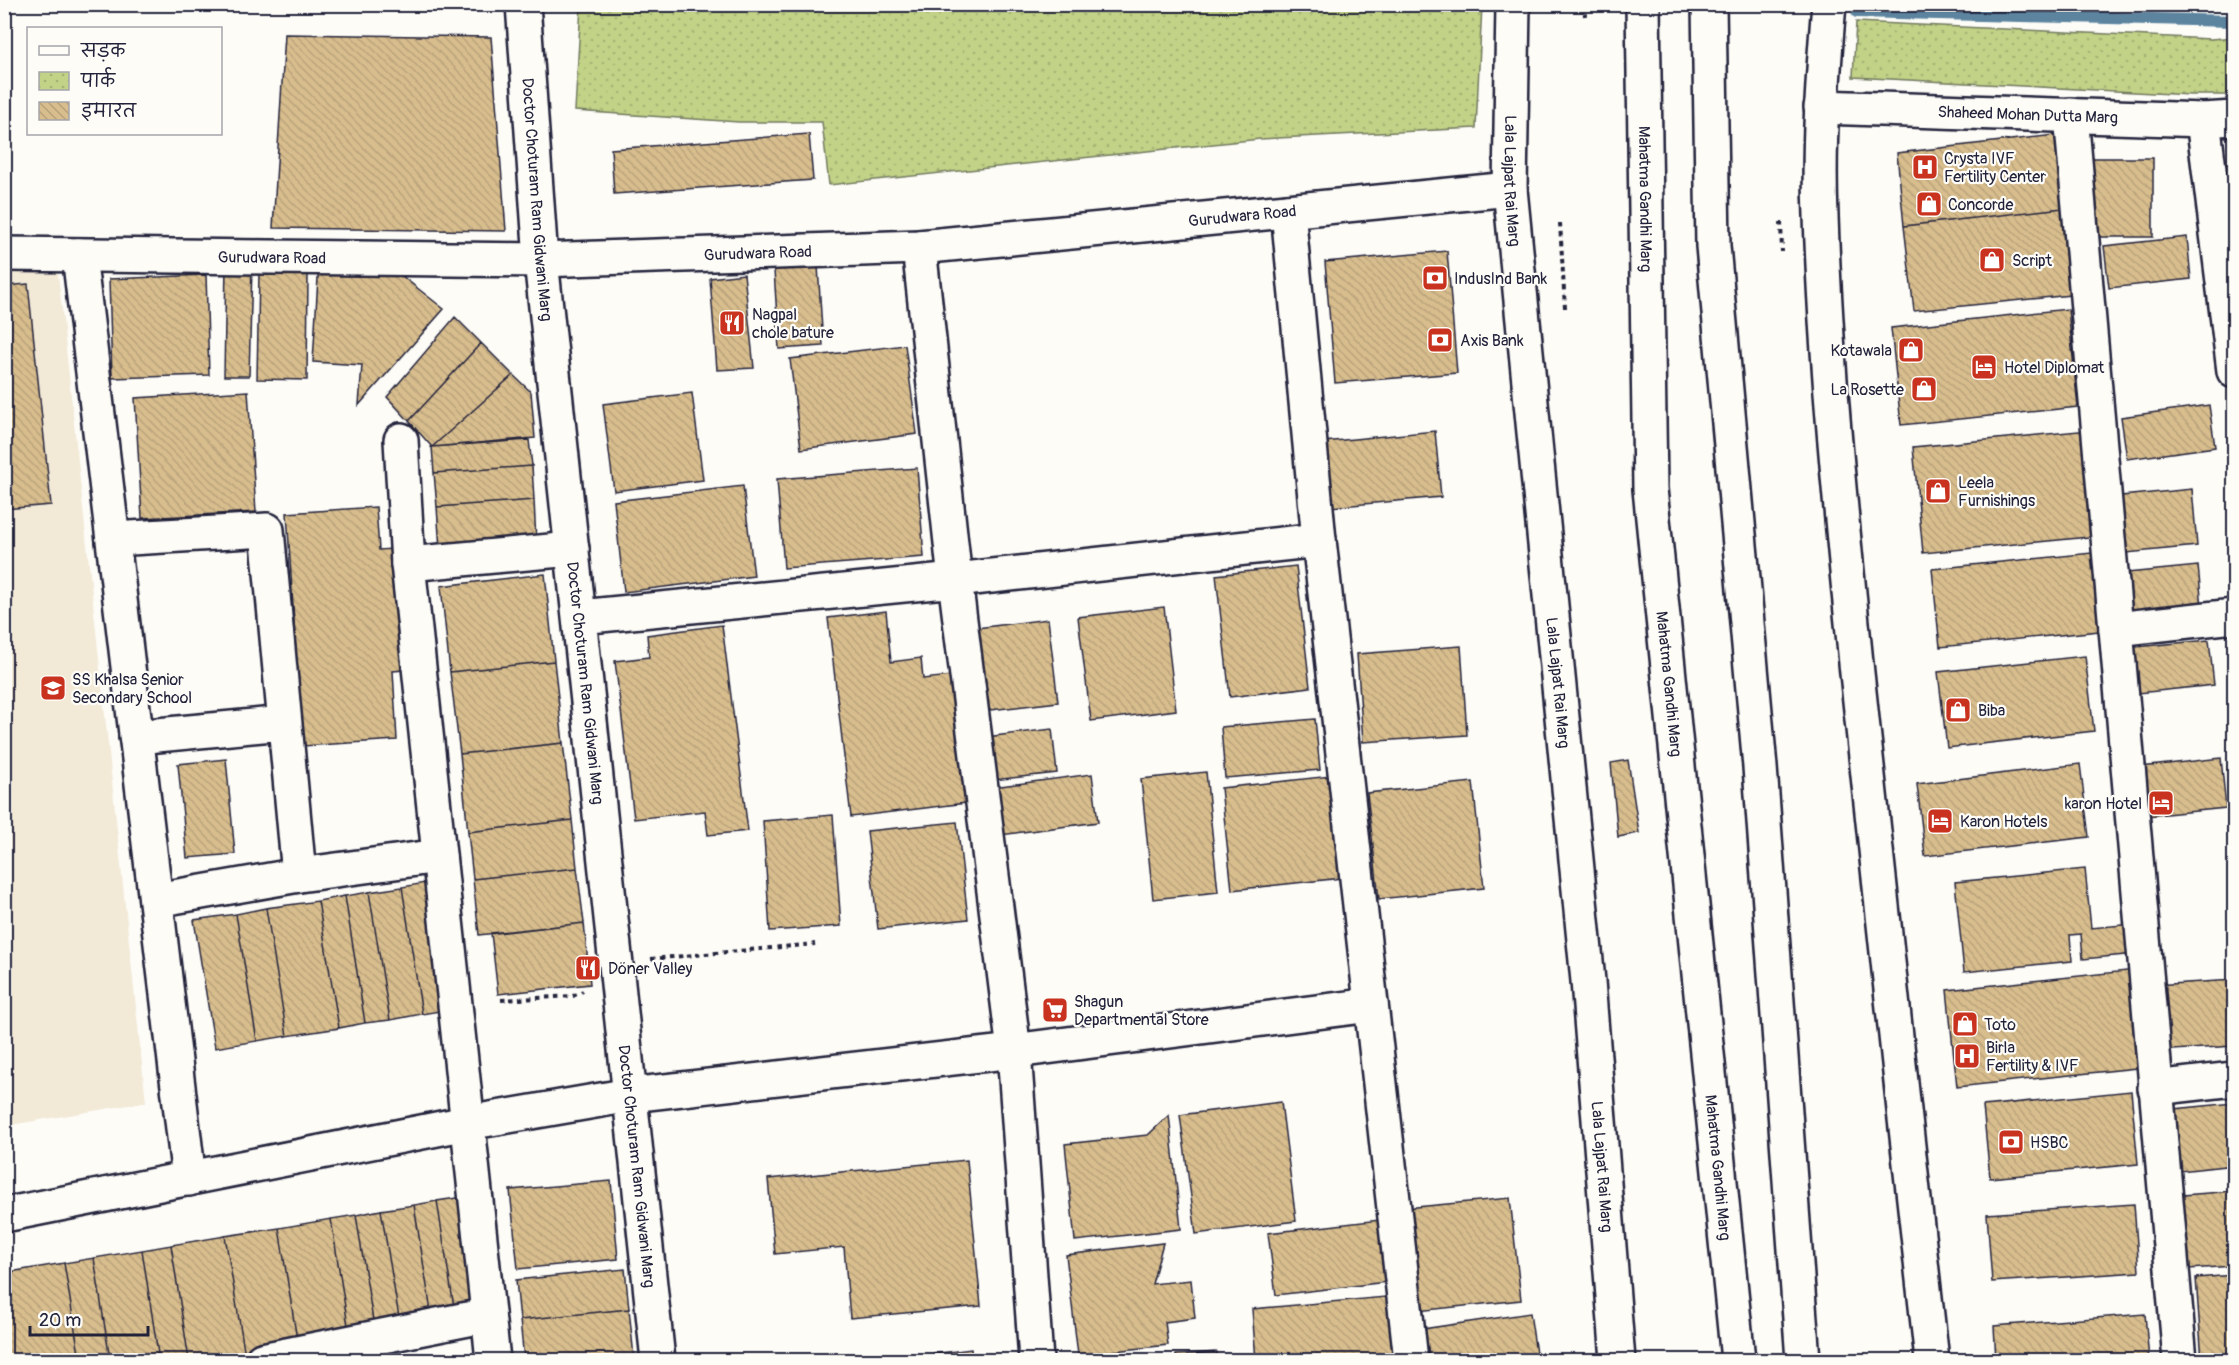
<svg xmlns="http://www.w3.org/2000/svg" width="2239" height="1365" font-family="Pangolin,'Playpen Sans Deva',sans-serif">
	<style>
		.built { fill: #f2e9d7 }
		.park { fill: url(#park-dots); stroke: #727a60; stroke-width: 1.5 }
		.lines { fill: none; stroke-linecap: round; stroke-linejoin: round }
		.stream { stroke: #5b849f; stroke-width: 12 }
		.building { fill: url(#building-back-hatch); stroke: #22223b; stroke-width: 1.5 }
		.minor-casing { stroke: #22223b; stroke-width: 38 }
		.major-casing { stroke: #22223b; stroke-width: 38 }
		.path { stroke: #22223b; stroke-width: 4; stroke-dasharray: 4.5 4.5; stroke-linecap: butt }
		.minor { stroke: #fdfcf7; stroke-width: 33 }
		.major { stroke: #fdfcf7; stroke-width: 33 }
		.labels { text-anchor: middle; stroke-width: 4.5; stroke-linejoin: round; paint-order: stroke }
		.street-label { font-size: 16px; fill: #22223b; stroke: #fdfcf7 }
		.poi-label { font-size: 16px; fill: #22223b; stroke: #fdfcf7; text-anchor: start }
	</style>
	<defs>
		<pattern id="park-dots" width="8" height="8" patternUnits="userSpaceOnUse" patternTransform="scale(1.5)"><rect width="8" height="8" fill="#c2d286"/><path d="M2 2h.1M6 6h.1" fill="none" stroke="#a6b475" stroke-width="1.8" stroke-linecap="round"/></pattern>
		<pattern id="building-back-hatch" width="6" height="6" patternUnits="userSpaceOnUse" patternTransform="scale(1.5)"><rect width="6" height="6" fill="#d8bd8d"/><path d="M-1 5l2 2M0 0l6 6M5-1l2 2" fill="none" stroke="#b9a27b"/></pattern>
	</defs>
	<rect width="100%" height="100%" fill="#fdfcf7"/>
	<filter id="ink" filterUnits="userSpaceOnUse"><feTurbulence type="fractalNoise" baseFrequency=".0167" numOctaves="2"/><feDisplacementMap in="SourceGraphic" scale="12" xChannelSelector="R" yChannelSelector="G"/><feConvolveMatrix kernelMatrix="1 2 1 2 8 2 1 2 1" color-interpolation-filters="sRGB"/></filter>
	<g filter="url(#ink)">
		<path class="built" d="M5 272 58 273 146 1102 5 1126Z"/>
		<path class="park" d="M581 5H1482L1476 128 1260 139 829 185 822 122H739L575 111Z
			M1856 22 2211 39 2234 37V95H2191L1853 77Z"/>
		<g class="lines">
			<path class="stream" d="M1857 12 2234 21"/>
		</g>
		<path class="building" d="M285 34 491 37 506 231 273 228Z
			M809 134 813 180 614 194 611 149Z
			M2055 135 2063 208 1904 226 1897 153Z
			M2086 158H2153V237H2086Z
			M2071 207 2080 294 1914 311 1904 226Z
			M2187 237 2191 279 2109 288 2104 246Z
			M1447 251 1457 373 1335 383 1325 262Z
			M319 261 389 266 444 309 359 405 362 365 313 362Z
			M226 265 252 266 249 376H224Z
			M818 266 823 346 779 349 774 270Z
			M259 273 308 274 307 380 257 379Z
			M744 274 754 368 717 370 710 278Z
			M206 275 209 375 112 378 109 279Z
			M28 284 51 505 4 509V286Z
			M2068 309 2078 407 1901 425 1891 328Z
			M455 317 481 343 409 421 387 397Z
			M481 343 513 375 432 447 409 421Z
			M905 345 917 434 801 449 790 359Z
			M513 375 531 392 535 438 432 447Z
			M248 391 256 512 142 518 135 398Z
			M692 393 703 480 614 491 603 404Z
			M2209 405 2215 447 2127 459 2121 417Z
			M2089 430 2099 536 1923 553 1913 447Z
			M1435 431 1441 497 1330 507 1324 442Z
			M529 440 532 466 434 473 432 447Z
			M532 466 534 500 437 507 434 473Z
			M917 468 924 557 784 568 777 479Z
			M743 486 754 576 624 592 614 501Z
			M2192 489 2197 546 2116 554 2111 497Z
			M534 500 536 542 440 549 437 507Z
			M376 507 379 550 392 549 395 604 410 603 415 669 393 671 397 740 302 746 287 513Z
			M2102 552 2109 630 1940 647 1932 569Z
			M1296 566 1310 687 1230 697 1216 575Z
			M2198 566 2203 617 2121 624 2117 574Z
			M545 574 554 661 450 672 441 586Z
			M1164 607 1176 710 1091 721 1078 617Z
			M886 611 891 662 921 658 923 679 951 676 966 803 851 817 828 618Z
			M1048 619 1058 702 990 710 970 693 977 628Z
			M722 625 748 831 708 835 705 811 634 819 615 661 649 657 647 635Z
			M2209 640 2214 685 2129 694 2125 648Z
			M1461 646 1467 735 1363 742 1357 654Z
			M2085 656 2094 731 1947 748 1938 672Z
			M554 661 563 743 460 754 450 672Z
			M1315 719 1320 770 1225 778 1221 727Z
			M1052 729 1057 773 984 781 978 738Z
			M563 743 572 820 468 832 460 754Z
			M2221 758 2226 808 2137 817 2132 768Z
			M226 759 235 854 187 858 178 764Z
			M1628 760 1639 833 1618 837 1611 763Z
			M2080 764 2089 837 1925 856 1917 784Z
			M1206 772 1218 892 1153 899 1141 779Z
			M1092 774 1098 822 993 836 986 788Z
			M1331 776 1342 878 1232 890 1221 788Z
			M1473 782 1484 888 1379 899 1367 793Z
			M833 815 841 926 770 931 763 821Z
			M572 820 577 868 473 879 468 832Z
			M957 822 968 919 878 929 867 831Z
			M577 868 584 923 479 935 473 879Z
			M2085 869 2091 928 2133 924 2136 954 2083 959 2081 934 2070 935 2072 961 1964 972 1955 882Z
			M425 883 446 1010 422 1014 402 887Z
			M402 887 422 1014 390 1020 369 892Z
			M369 892 390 1020 365 1023 345 896Z
			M345 896 365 1023 339 1028 318 901Z
			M318 901 339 1028 287 1036 266 908Z
			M266 908 287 1036 257 1041 236 914Z
			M236 914 257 1041 215 1048 194 920Z
			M584 923 590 984 498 994 491 933Z
			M2136 970 2146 1067 1957 1087 1947 990Z
			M2234 980V1046L2158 1051 2154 985Z
			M2131 1091 2138 1164 1990 1178 1983 1106Z
			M1281 1102 1296 1221 1196 1234 1180 1115Z
			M2234 1103V1165L2180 1171 2174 1109Z
			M1169 1115 1181 1229 1075 1241 1065 1144 1148 1135Z
			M967 1160 981 1306 850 1318 844 1247 775 1254 768 1179Z
			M611 1181 618 1259 518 1269 510 1190Z
			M2234 1191V1266L2188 1269 2183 1195Z
			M463 1197 483 1316 456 1320 437 1201Z
			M1510 1198 1521 1300 1417 1311 1406 1208Z
			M437 1201 456 1320 433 1324 414 1205Z
			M2134 1204 2139 1272 1992 1282 1987 1214Z
			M414 1205 433 1324 401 1329 381 1210Z
			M381 1210 401 1329 375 1333 356 1215Z
			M356 1215 375 1333 350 1338 331 1219Z
			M331 1219 350 1338 298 1346 279 1228Z
			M1388 1219 1395 1281 1276 1295 1268 1233Z
			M279 1228 298 1346 245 1355 225 1236Z
			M225 1236 245 1355 211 1360H189L171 1245Z
			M1163 1243 1152 1284 1191 1280 1195 1318 1165 1322 1168 1345 1078 1355 1066 1255Z
			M171 1245 189 1360H159L142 1250Z
			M142 1250 159 1360H110L94 1258Z
			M94 1258 110 1360H80L64 1263Z
			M64 1263 80 1360H4V1273Z
			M625 1269 629 1309 520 1320 516 1280Z
			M2234 1275V1360H2202L2196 1278Z
			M1397 1296 1403 1360H1256L1252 1309Z
			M629 1309 634 1357 606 1360H524L520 1320Z
			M1530 1313 1537 1360H1427L1423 1329Z
			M2145 1314 2149 1360H1996L1994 1326Z
			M971 1349 972 1360H886Z
			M1217 1352 1218 1360H1176V1355Z"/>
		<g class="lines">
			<defs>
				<g id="minor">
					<path id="s1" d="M523 4 541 260 658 1360"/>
					<path id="s2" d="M1513 4 1510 189 1588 981 1618 1360"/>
					<path d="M1829 4C1823 75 1818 146 1821 216 1826 369 1842 522 1857 673 1881 903 1906 1131 1932 1360"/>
					<path id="s3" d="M1821 107 2203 120 2234 118"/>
					<path d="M2071 115 2180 1360"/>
					<path d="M2203 120 2234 371"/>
					<path d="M1288 211 1319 540 1411 1360"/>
					<path d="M919 247 955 580 1014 1051 1036 1360"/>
					<path id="s4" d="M4 254 541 260 919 247 1510 189"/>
					<path d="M79 255 189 1179"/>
					<path d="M401 440 408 564 493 1360"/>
					<path d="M113 539 267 530 299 875"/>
					<path d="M408 564 572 549"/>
					<path d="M580 617 955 580 1319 540"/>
					<path d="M2116 629 2234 616"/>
					<path d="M136 737 284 723"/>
					<path d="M156 900 299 875 439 856"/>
					<path d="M2155 1088 2234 1079"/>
					<path d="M4 1215 467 1123 630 1095 1014 1051 1371 1005"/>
					<path d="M262 1360 488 1315"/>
				</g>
				<g id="major">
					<path id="s5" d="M1643 4 1650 489 1738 1360"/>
					<path d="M1709 4 1713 246 1760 767 1803 1360"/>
				</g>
			</defs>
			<use href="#minor" class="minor-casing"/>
			<use href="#major" class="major-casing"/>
			<path class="path" d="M1584 4 1585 16
				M1781 222 1782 252
				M1560 223 1565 308
				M651 959 815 944
				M501 1000 573 996 583 991"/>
			<use href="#minor" class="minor"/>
			<use href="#major" class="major"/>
		</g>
	</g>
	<defs>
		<symbol id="hospital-square" viewBox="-11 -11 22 22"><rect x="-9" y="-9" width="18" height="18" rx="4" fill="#c8321e" stroke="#fdfcf7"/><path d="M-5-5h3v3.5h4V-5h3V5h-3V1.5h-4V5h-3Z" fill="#fff"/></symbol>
		<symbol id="shop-square" viewBox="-11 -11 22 22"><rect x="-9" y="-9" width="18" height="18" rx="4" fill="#c8321e" stroke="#fdfcf7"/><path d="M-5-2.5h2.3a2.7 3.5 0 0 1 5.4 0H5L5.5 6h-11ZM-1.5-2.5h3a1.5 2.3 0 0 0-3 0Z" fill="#fff"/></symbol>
		<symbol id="bank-square" viewBox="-11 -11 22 22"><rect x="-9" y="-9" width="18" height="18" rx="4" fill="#c8321e" stroke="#fdfcf7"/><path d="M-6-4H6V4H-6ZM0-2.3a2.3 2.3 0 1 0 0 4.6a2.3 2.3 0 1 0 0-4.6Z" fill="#fff"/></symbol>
		<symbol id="restaurant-square" viewBox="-11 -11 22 22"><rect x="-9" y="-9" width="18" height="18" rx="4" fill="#c8321e" stroke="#fdfcf7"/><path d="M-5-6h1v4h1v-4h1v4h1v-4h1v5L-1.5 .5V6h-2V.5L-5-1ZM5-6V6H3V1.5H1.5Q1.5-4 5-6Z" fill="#fff"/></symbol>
		<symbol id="hotel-square" viewBox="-11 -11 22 22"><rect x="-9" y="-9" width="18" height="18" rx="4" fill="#c8321e" stroke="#fdfcf7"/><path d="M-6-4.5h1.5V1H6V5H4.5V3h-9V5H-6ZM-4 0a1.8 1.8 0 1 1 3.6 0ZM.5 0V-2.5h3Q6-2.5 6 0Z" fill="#fff"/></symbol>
		<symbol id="school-square" viewBox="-11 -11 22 22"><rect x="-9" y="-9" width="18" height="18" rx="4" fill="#c8321e" stroke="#fdfcf7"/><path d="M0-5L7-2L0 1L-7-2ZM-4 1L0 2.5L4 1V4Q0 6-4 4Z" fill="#fff"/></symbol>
		<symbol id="supermarket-square" viewBox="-11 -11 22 22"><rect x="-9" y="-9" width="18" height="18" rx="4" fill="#c8321e" stroke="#fdfcf7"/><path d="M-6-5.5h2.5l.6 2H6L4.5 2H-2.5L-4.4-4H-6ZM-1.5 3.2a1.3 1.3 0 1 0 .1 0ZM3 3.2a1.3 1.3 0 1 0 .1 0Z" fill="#fff"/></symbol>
	</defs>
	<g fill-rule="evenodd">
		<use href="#hospital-square" x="1910" y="152" width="30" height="30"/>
		<use href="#shop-square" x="1914" y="189" width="30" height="30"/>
		<use href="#shop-square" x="1977" y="245" width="30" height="30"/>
		<use href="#bank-square" x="1420" y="263" width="30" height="30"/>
		<use href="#restaurant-square" x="717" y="308" width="30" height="30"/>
		<use href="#bank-square" x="1425" y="325" width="30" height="30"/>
		<use href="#shop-square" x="1896" y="335" width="30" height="30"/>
		<use href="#hotel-square" x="1969" y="352" width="30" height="30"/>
		<use href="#shop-square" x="1909" y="374" width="30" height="30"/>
		<use href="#shop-square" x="1923" y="476" width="30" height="30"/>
		<use href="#school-square" x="38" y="673" width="30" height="30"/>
		<use href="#shop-square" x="1943" y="695" width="30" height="30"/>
		<use href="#hotel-square" x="2146" y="788" width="30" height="30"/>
		<use href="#hotel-square" x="1925" y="806" width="30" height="30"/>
		<use href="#restaurant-square" x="573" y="953" width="30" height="30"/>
		<use href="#supermarket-square" x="1040" y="995" width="30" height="30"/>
		<use href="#shop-square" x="1950" y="1009" width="30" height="30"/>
		<use href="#hospital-square" x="1952" y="1041" width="30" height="30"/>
		<use href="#bank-square" x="1996" y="1127" width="30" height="30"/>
	</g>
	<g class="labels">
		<g class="street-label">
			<text dy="6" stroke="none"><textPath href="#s3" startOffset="207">Shaheed Mohan Dutta Marg</textPath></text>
			<text dy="6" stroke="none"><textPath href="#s2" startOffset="177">Lala Lajpat Rai Marg</textPath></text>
			<text dy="6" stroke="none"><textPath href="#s1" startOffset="196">Doctor Choturam Ram Gidwani Marg</textPath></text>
			<text dy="6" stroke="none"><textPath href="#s5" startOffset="195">Mahatma Gandhi Marg</textPath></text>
			<text dy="6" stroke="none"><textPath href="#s4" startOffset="1240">Gurudwara Road</textPath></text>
			<text dy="6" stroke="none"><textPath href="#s4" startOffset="754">Gurudwara Road</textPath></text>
			<text dy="6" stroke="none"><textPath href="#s4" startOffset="268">Gurudwara Road</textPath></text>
			<text dy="6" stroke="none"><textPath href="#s1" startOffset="682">Doctor Choturam Ram Gidwani Marg</textPath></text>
			<text dy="6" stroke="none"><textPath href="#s2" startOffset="681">Lala Lajpat Rai Marg</textPath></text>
			<text dy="6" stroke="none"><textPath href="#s5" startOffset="681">Mahatma Gandhi Marg</textPath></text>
			<text dy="6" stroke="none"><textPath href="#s1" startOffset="1168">Doctor Choturam Ram Gidwani Marg</textPath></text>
			<text dy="6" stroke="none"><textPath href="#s2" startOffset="1167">Lala Lajpat Rai Marg</textPath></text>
			<text dy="6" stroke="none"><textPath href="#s5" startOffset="1167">Mahatma Gandhi Marg</textPath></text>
		</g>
		<g class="poi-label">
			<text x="1944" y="164">Crysta IVF<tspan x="1944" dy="18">Fertility Center</tspan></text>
			<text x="1948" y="210">Concorde</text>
			<text x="2012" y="266">Script</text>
			<text x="1454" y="284">IndusInd Bank</text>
			<text x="752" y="320">Nagpal<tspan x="752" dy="18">chole bature</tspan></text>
			<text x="1460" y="346">Axis Bank</text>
			<text x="1892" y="356" text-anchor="end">Kotawala</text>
			<text x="2004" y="373">Hotel Diplomat</text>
			<text x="1904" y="395" text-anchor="end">La Rosette</text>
			<text x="1958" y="488">Leela<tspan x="1958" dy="18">Furnishings</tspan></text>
			<text x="72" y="685">SS Khalsa Senior<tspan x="72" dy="18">Secondary School</tspan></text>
			<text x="1978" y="716">Biba</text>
			<text x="2142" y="809" text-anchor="end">karon Hotel</text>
			<text x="1960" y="827">Karon Hotels</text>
			<text x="608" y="974">Döner Valley</text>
			<text x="1074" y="1007">Shagun<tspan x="1074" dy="18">Departmental Store</tspan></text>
			<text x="1984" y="1030">Toto</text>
			<text x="1986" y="1053">Birla<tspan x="1986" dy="18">Fertility &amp; IVF</tspan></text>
			<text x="2030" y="1148">HSBC</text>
		</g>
	</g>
	<rect width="2239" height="1365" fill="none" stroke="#fdfcf7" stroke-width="24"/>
	<rect x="12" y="12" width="2215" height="1341" fill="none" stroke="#22223b" stroke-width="2" filter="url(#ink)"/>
	<rect x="27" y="27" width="195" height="108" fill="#fdfcf7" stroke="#a5a5ac" stroke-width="1.5"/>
	<rect x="39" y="46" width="30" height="9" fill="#fdfcf7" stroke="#a5a5ac" stroke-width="1.5"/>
	<text x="81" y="57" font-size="18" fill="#22223b">सड़क</text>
	<rect x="39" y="72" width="30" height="18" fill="url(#park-dots)" stroke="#a5a5ac" stroke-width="1.5"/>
	<text x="81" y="87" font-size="18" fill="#22223b">पार्क</text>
	<rect x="39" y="102" width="30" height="18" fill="url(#building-back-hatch)" stroke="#a5a5ac" stroke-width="1.5"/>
	<text x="81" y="117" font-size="18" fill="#22223b">इमारत</text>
	<path d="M30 1326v9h118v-9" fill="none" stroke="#22223b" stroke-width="3"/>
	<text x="39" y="1326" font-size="18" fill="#22223b" stroke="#fdfcf7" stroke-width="4.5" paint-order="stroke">20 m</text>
</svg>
